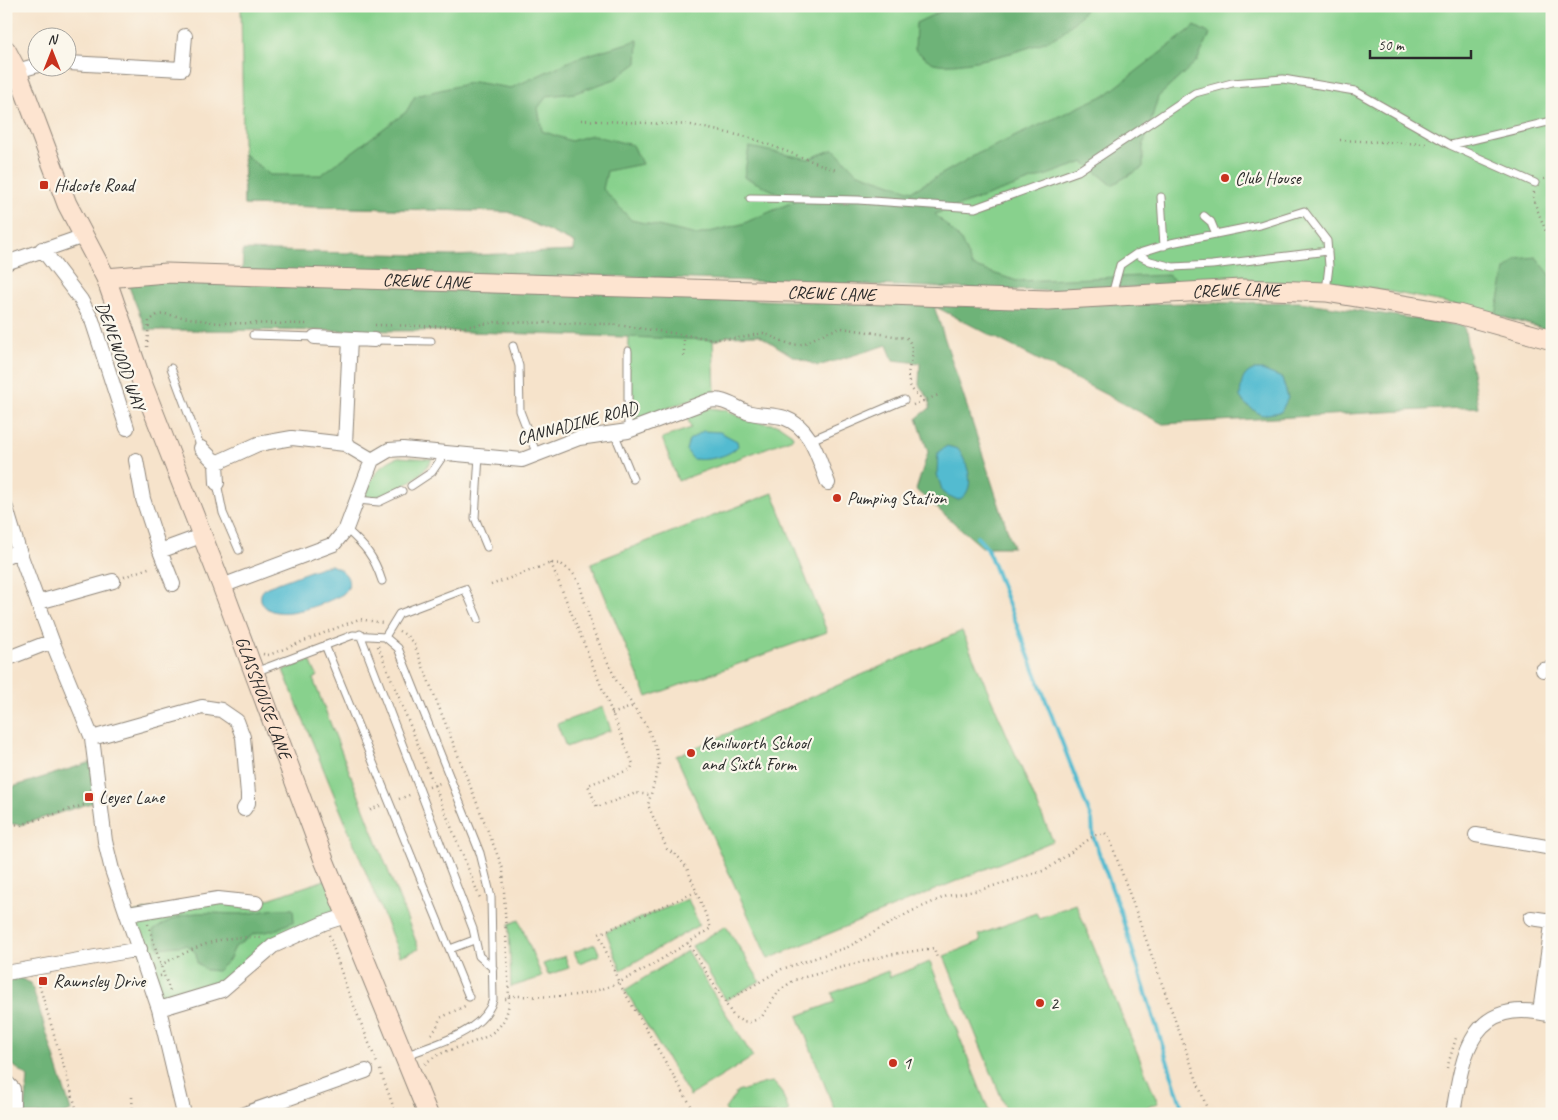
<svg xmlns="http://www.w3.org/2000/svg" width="1558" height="1120" font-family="Caveat,sans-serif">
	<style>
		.green { fill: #88d18d; stroke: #5a7e5c }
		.forest { fill: #6eb378; stroke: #4c6f52 }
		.water { fill: #52bbd0; stroke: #3e737e }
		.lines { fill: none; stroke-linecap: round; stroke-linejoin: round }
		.stream { stroke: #52bbd0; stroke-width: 4 }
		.lane-casing { stroke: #90877b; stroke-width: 9 }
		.street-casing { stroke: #90877b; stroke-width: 16 }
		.secondary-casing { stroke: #90877b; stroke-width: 21 }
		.path { stroke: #90877b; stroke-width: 2.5; stroke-dasharray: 1 4; stroke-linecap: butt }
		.lane { stroke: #fff; stroke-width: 7 }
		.street { stroke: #fff; stroke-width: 14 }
		.secondary { stroke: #fde4d0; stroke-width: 19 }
		.poi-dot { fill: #c8321e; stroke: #fbf7ec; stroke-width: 2 }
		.labels { text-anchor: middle; stroke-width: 4.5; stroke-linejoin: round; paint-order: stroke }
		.poi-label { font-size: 18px; fill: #2b2b2b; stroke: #fbf7ec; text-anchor: start }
		.street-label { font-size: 18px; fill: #2b2b2b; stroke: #fbf7ec }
	</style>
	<rect width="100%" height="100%" fill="#fbf7ec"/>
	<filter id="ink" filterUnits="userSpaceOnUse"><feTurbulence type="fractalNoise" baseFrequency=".02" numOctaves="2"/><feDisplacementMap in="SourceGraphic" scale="10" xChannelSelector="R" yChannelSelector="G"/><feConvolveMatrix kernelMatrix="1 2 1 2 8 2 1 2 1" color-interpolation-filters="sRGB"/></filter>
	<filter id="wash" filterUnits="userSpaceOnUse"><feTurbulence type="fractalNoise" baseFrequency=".0096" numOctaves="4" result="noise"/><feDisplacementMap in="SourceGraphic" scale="20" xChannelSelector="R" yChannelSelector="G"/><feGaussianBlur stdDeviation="1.12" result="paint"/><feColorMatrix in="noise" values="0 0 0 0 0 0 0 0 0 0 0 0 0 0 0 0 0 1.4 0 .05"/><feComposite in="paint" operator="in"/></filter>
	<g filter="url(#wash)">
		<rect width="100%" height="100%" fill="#f6e3cb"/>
		<path class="green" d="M241 6H1552V331L1458 305 1371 288 1320 283 1167 286 575 275 574 243 509 212 244 205Z
			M629 336 713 339 715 393 690 400 627 423Z
			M710 408 725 410 749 421 779 425 792 434 793 438 678 481 662 438 691 428 687 417Z
			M398 457 432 459C419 481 390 497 364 498 372 478 377 465 398 457Z
			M773 493 827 632 647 697 591 563Z
			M962 631 1053 841 768 959 676 756Z
			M310 660 317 676 313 679 419 949 400 956 283 670Z
			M603 707 611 730 566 747 557 724Z
			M331 878 346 916 273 946 222 990 159 1009 128 914 184 903H256Z
			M688 899 699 925 621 970 606 932Z
			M1076 904 1158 1103 1130 1114H1008L944 956 981 941 979 935 1036 913 1039 918Z
			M519 920 542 977 511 987 509 924Z
			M726 926 760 981 726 1000 692 946Z
			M595 944 600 955 579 963 574 952Z
			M687 951 753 1057 690 1096 625 990Z
			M565 956 569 968 548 975 543 964Z
			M930 962 990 1114H836L798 1016 835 1002 832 993 888 971 890 977Z
			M773 1082 781 1091 789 1111 787 1114H728L725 1109 737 1092C749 1089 761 1083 773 1082Z"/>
		<path class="forest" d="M952 6H1088C1079 18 1069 28 1057 36 1038 48 955 70 934 63 928 61 921 54 915 50L916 23Z
			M1195 26 1210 34 1197 61 1158 97 1143 147V167L1112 185 1084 162 935 214 961 240 972 266 1017 281 1168 275 1181 285 1047 291 575 275V286L734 299 933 306 1300 302 1464 326 1478 407 1163 424 934 306 1013 547H982L916 490 928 452 917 418 930 408 929 399 919 385 920 363 893 360 887 345 818 366 791 355 759 335 728 336 718 340 438 331 146 330 126 279 242 275 243 250 452 256 574 251V243L509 212 244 205V154L270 175H321L406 112 415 96 474 82 511 88 577 58 638 40 637 63 615 79 575 93 547 96 538 108 542 131 571 141 591 135 633 145 642 164 607 171 603 189 631 220 697 235 742 224 795 201 744 177 749 147 808 159 834 149 856 172 912 191 977 154 1107 94Z
			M1536 257 1552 277V331L1496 315 1505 270 1517 259Z
			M95 761 101 800 20 825 6 823V789Z
			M276 909H293L294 921 275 930 254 934 235 947 229 960 217 971 206 970 197 963 196 953 187 945 159 948 153 931C188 906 202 914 241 914 253 914 265 910 276 909Z
			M15 976 31 983 71 1111 65 1114H25L28 1077 10 1063 6 1046V978Z"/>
		<path class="water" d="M1253 370H1262L1282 378 1288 398 1281 412 1261 415 1245 404 1240 397C1241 385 1241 375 1253 370Z
			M703 431 720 432 737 441 738 446C729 457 707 461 693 459L686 450 689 440Z
			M947 446 958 449C968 463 978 491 958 500L943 493 937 474 938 452Z
			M331 565C342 570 351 575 348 588L343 594C327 603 269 627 261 600 260 593 262 591 267 587L321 567Z"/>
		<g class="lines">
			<path class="stream" d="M977 537 987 548 1092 820 1093 836 1120 911 1184 1114"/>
		</g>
	</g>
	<g filter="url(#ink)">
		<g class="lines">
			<defs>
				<path id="lane" d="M1451 145 1552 121
					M1161 197 1164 246
					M750 198 858 200 975 208 1078 171 1195 93 1232 83 1283 79 1355 91 1450 145 1535 183
					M1204 216 1211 222 1216 234
					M1136 254 1150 261 1173 267 1212 265 1328 251
					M1112 295 1120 265 1136 254 1171 243 1260 225 1304 211 1327 241 1329 266 1326 291
					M253 335 315 337
					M374 340 431 341
					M513 346 519 366 520 411 537 455
					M171 368 201 448
					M628 431V351
					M615 435 633 479
					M811 440 904 400
					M479 456 475 518 487 547
					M217 483 223 513 239 550
					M411 486 432 472 445 453
					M357 500 379 502 402 491
					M346 529C365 546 374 556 382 581
					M360 634 473 929 479 956 493 968
					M385 637 399 614 465 589 478 619
					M325 645 469 997
					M255 672 353 635 385 637 398 648 480 853 491 897 493 1000C483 1033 434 1044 405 1056
					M450 949 474 940"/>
				<path id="street" d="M68 63 182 69 185 36
					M17 71 38 65
					M42 249 81 300 92 320 127 428
					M6 263 84 236
					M315 337 374 340
					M345 444 350 339
					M201 448 216 463 258 444 292 438 345 444 372 460
					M136 460 143 499 160 551 201 536
					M216 463 217 483
					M6 508 19 551 52 641 92 738 105 841 112 870 159 1009 184 1114
					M160 551 173 584
					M6 556 19 551
					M222 586 334 544 346 529 372 460 389 450 403 449 522 460 579 438 628 431 708 401C725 398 732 406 747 412 759 416 773 414 785 418 812 428 818 458 828 483
					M39 602 113 581
					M6 659 52 641
					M1543 670 1552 669
					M92 738 202 707 221 710 237 721 243 737 248 794V803L244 809
					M1476 835 1552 848
					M128 914 218 899 256 903
					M1531 918 1552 921
					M6 973 140 949
					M159 1009 222 990 273 946 324 923 346 916
					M1540 1012 1552 925
					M6 1082 13 1089V1114
					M244 1114 366 1071
					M1453 1114C1463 1051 1472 995 1552 1015"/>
				<g id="secondary">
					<path id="s1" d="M6 50 17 71 67 204 106 278 143 385 222 586 324 860 428 1114"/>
					<path id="s2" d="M106 278 166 273 1048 300 1241 289 1326 292 1458 314 1552 340"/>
				</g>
			</defs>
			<use href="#lane" class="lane-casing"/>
			<use href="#street" class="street-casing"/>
			<use href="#secondary" class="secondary-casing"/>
			<path class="path" d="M581 120 691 125 751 138 838 171
				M1340 140 1426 144
				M1544 179 1552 176
				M1534 192 1533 199 1549 239 1552 241
				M375 325 463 327 496 322 610 324 713 339 741 338 763 333 792 345 803 344 827 332 842 328 907 338C923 357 891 378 924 401
				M147 347 149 321 157 315 165 314 218 323 309 324
				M684 356V336
				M913 405 941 394
				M551 563 633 764 631 769 588 785 597 807 636 793 650 795
				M124 577 151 567
				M491 585 551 563 561 564 572 572 579 582 593 630 616 680 647 727 656 748 659 765 648 805 667 849 679 858 687 868 711 928 688 943
				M399 631 406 635 414 644 503 869 509 999H502
				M378 646 480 898
				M263 654 269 655 359 619 383 623
				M612 714 634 706
				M429 787 443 782
				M399 799 412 794
				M370 810 380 806
				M6 823 20 825 87 804
				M148 924 164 975
				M329 935 346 986 377 1063
				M160 965C198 947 217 934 261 938
				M160 976 164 975 170 991
				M38 981 78 1114
				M509 996C532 996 559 998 582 994 621 987 654 963 688 943L734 1017 742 1021 750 1022 761 1018 779 991 794 980 888 955 934 948 937 958
				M725 1002 782 969 848 947 910 912 947 896 980 890 1046 870 1095 835 1105 833 1109 837 1209 1114
				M431 1034 436 1029 440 1018 465 1006
				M425 1064C449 1040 508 1049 509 999
				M1447 1068 1456 1038 1459 1039
				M380 1070 396 1114
				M132 1097 133 1114
				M696 1114 619 983 599 934 696 892"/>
			<use href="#lane" class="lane"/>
			<use href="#street" class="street"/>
			<use href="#secondary" class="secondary"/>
		</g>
	</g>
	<g class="poi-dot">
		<circle cx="1225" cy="178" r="5"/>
		<rect x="39" y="180" width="10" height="10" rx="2.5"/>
		<circle cx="837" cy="498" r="5"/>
		<circle cx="691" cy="753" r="5"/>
		<rect x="84" y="792" width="10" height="10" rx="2.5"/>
		<rect x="38" y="976" width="10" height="10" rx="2.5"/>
		<circle cx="1040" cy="1003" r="5"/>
		<circle cx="893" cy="1063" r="5"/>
	</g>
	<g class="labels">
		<g class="poi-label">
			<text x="1235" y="184">Club House</text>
			<text x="54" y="191">Hidcote Road</text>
			<text x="847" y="504">Pumping Station</text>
			<text x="701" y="749">Kenilworth School<tspan x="701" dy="21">and Sixth Form</tspan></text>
			<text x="99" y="803">Leyes Lane</text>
			<text x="53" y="987">Rawnsley Drive</text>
			<text x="1050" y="1009">2</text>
			<text x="903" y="1069">1</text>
		</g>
		<g class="street-label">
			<text dy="6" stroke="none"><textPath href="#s2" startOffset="321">CREWE LANE</textPath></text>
			<text dy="6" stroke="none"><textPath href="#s2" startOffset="1131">CREWE LANE</textPath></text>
			<text dy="6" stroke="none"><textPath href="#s2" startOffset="726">CREWE LANE</textPath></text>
			<text transform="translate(121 356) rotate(70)" y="6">DENEWOOD WAY</text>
			<text transform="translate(577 423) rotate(-15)" y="6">CANNADINE ROAD</text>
			<text dy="6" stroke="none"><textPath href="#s1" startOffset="698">GLASSHOUSE LANE</textPath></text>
		</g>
	</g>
	<rect width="1558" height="1120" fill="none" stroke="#fbf7ec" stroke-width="25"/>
	<g transform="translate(52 52)"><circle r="24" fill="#fbf7ec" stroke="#a8a59f"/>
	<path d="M0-4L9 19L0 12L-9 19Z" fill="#c8321e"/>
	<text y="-8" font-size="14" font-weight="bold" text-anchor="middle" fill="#2b2b2b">N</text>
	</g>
	<path d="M1370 50v8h101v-8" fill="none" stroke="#2b2b2b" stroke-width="2.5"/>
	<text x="1378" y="50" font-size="15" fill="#2b2b2b" stroke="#fbf7ec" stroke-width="4" paint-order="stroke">50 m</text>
</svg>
